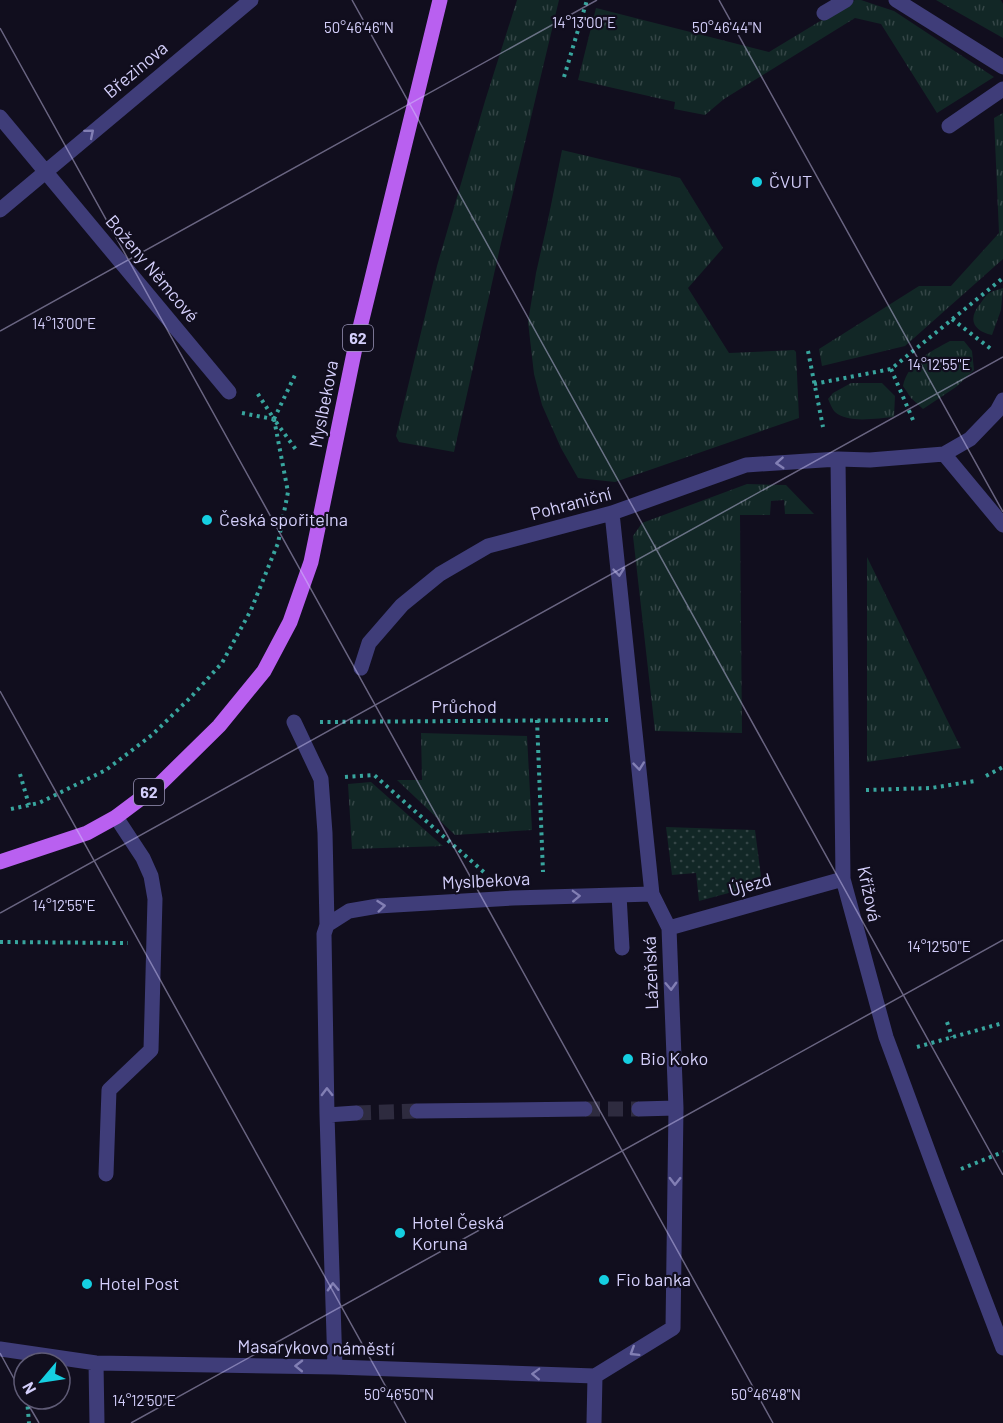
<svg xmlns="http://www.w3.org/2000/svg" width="1003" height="1423" font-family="Barlow,sans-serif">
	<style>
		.grass { fill: url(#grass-tufts) }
		.park { fill: url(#park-dots) }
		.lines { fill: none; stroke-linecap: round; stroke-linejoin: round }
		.minor-tunnel { stroke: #2e2b3f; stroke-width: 15; stroke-dasharray: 15 8; stroke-linecap: butt }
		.path { stroke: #38a59e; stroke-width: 4; stroke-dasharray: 3 4.5; stroke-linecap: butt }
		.minor { stroke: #3f3d79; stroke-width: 15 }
		.major { stroke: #b960f0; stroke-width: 15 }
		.oneway { stroke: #827fb4 }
		.ticks { fill: none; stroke: #d4cffb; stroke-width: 1.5; stroke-opacity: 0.45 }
		.poi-dot { fill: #15cfe1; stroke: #110e1e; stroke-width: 2 }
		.labels { text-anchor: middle; stroke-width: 4.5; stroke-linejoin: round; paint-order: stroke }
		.shield { fill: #110e1e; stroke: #9a95b9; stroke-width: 1.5 }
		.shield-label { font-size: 16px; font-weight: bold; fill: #d4cffb }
		.street-label { font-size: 18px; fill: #d4cffb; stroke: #110e1e }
		.poi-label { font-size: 18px; fill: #d4cffb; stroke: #110e1e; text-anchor: start }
		.ticks-label { font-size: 15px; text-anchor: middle; fill: #d4cffb; stroke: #110e1e; stroke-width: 4.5; stroke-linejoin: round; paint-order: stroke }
	</style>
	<defs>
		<pattern id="grass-tufts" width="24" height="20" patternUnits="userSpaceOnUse" patternTransform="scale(1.5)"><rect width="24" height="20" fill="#122726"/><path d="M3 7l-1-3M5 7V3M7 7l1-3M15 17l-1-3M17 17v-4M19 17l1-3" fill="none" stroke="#344546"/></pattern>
		<pattern id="park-dots" width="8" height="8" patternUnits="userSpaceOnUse" patternTransform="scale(1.5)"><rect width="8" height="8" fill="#122726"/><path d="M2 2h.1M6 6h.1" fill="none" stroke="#344546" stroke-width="1.8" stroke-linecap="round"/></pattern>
	</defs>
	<rect width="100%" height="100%" fill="#110e1e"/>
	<path class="grass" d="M517 0H559L501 243 454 452 399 442 396 436 437 266 485 101Z
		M855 0H861L894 11 994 77 937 113 881 24 855 18 724 99 705 115 674 109 675 102 578 80 596 8 769 52Z
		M936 0H1001L1003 4V38Z
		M1003 113V259L905 346 822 366 819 349 919 286H951L999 233 994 118Z
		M562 150 680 178 723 248 688 288 729 353 794 350 796 352 799 418 615 482 578 478 561 448 542 405 534 374 528 322 536 273 548 220Z
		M1003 288 1001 310 992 335C974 331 967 320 980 304 983 300 985 296 989 293 993 291 999 289 1003 288Z
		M950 341H964L972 351 974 370 956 387 923 409 911 398 903 386C908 362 930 352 950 341Z
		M851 383H882L895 396 894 417C878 418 848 424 835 412 832 409 830 403 828 399L833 393Z
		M747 484 786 485 814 514H785L784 500 771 501 770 515H740L742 733 655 731 633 536 642 523Z
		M867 557 961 748 867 762Z
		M421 733 527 736 532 830 455 835 397 780H422Z
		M371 782 443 846 352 849 348 784Z"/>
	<path class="park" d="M666 827 755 830 762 884 699 901 696 873 672 875Z"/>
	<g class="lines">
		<path class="minor-tunnel" d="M585 1109H639
			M356 1113 417 1111"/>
		<path class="path" d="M564 77 587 0
			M952 319 991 349
			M808 351 823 427
			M891 369 913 420
			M814 384 891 369 1003 278
			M242 413 273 419
			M274 419 296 373
			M276 422 297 451
			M537 720 543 872
			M320 722 610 720
			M20 774 29 805
			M986 776 1003 767
			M345 777 374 775 486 874
			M866 790 931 788 975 781
			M11 809 39 803 106 770 152 735 191 697 222 663 251 610 278 543 288 492 274 419 256 391
			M0 942 128 943
			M947 1022 952 1037
			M917 1047 1003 1023
			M961 1169 1003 1152
			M27 1399 29 1423"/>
		<path class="minor" d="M896 0 1003 67
			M824 13 846 0
			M0 117 229 392
			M949 126 1003 89
			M0 210 251 0
			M944 454 1003 525
			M838 459 843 879 886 1037 938 1178 1003 1348
			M361 668 369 643 402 605 440 574 488 546 612 513 746 465 838 459 870 460 944 454 970 439 997 411 1003 400
			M294 722 321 779 325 833 327 925 324 934 327 1115 335 1367
			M619 895 622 948
			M327 925 349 911 378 906 513 898 652 894
			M669 928 843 879
			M639 1109 676 1108
			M417 1111 585 1109
			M327 1115 356 1113
			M106 1174 109 1090 151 1050 155 899 151 876 143 858 116 817
			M0 1349 96 1363 335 1367 595 1376 673 1328 676 1108 669 928 652 894 612 513
			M96 1363 97 1423
			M594 1423 595 1376"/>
		<path class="major" d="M0 862 87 833 116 817 160 784 219 726 264 671 290 622 311 562 355 348 440 0"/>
	</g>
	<defs><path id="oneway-chevron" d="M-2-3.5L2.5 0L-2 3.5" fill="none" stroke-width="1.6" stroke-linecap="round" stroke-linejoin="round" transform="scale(1.5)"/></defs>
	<g class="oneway">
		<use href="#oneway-chevron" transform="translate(90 133) rotate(-40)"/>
		<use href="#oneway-chevron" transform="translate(780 463) rotate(176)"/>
		<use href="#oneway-chevron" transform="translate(619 572) rotate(84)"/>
		<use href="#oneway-chevron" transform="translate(639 766) rotate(84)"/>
		<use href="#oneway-chevron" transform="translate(576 896) rotate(-2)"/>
		<use href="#oneway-chevron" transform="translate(381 906) rotate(-6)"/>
		<use href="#oneway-chevron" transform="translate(671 986) rotate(88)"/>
		<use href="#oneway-chevron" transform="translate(327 1092) rotate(-91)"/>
		<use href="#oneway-chevron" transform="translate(675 1181) rotate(91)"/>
		<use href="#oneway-chevron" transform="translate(333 1287) rotate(-92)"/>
		<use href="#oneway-chevron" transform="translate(634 1352) rotate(148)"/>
		<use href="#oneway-chevron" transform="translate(299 1366) rotate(-179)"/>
		<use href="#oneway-chevron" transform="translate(536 1374) rotate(-178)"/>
	</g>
	<path class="ticks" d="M352 0 1003 1175M719 0 1003 512M0 28 773 1423M0 331 597 0M0 691 406 1423M0 913 1003 357M0 1353 24 1397M25 1399 39 1423M131 1423 1003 940"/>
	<g class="poi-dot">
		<circle cx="757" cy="182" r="6"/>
		<circle cx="207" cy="520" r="6"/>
		<circle cx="628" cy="1059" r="6"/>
		<circle cx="400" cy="1233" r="6"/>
		<circle cx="604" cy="1280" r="6"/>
		<circle cx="87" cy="1284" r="6"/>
	</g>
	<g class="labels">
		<g class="shield">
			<rect x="343" y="325" width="30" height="26" rx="4.5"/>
			<rect x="134" y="779" width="30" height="26" rx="4.5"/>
		</g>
		<g class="shield-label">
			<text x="358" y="344">62</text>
			<text x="149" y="798">62</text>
		</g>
		<g class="street-label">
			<text transform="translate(136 70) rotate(-40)" y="6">Březinova</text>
			<text transform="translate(152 269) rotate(50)" y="6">Boženy Němcové</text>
			<text transform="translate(324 404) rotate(-79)" y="6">Myslbekova</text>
			<text transform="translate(571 504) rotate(-15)" y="6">Pohraniční</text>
			<text x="464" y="713">Průchod</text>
			<text transform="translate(486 881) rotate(-3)" y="6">Myslbekova</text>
			<text transform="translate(750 885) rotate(-16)" y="6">Újezd</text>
			<text transform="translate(869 894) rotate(78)" y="6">Křížová</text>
			<text transform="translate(651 973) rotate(-92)" y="6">Lázeňská</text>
			<text transform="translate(316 1348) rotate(1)" y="6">Masarykovo náměstí</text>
		</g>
		<g class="poi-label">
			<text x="769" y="188">ČVUT</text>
			<text x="219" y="526">Česká spořitelna</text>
			<text x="640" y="1065">Bio Koko</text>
			<text x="412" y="1229">Hotel Česká<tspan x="412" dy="21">Koruna</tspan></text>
			<text x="616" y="1286">Fio banka</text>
			<text x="99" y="1290">Hotel Post</text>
		</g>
	</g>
	<g class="ticks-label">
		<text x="584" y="28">14°13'00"E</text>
		<text x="359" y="33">50°46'46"N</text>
		<text x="727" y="33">50°46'44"N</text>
		<text x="64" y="329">14°13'00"E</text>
		<text x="939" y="370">14°12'55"E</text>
		<text x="64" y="911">14°12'55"E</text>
		<text x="939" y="952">14°12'50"E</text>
		<text x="399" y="1400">50°46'50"N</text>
		<text x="766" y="1400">50°46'48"N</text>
		<text x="144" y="1406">14°12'50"E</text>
	</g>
	<g transform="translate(42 1381) rotate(241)"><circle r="28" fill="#110e1e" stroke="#5f5b76" stroke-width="1.5"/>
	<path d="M0-4.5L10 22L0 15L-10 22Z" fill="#15cfe1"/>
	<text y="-9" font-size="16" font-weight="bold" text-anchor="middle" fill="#d4cffb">N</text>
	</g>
</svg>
